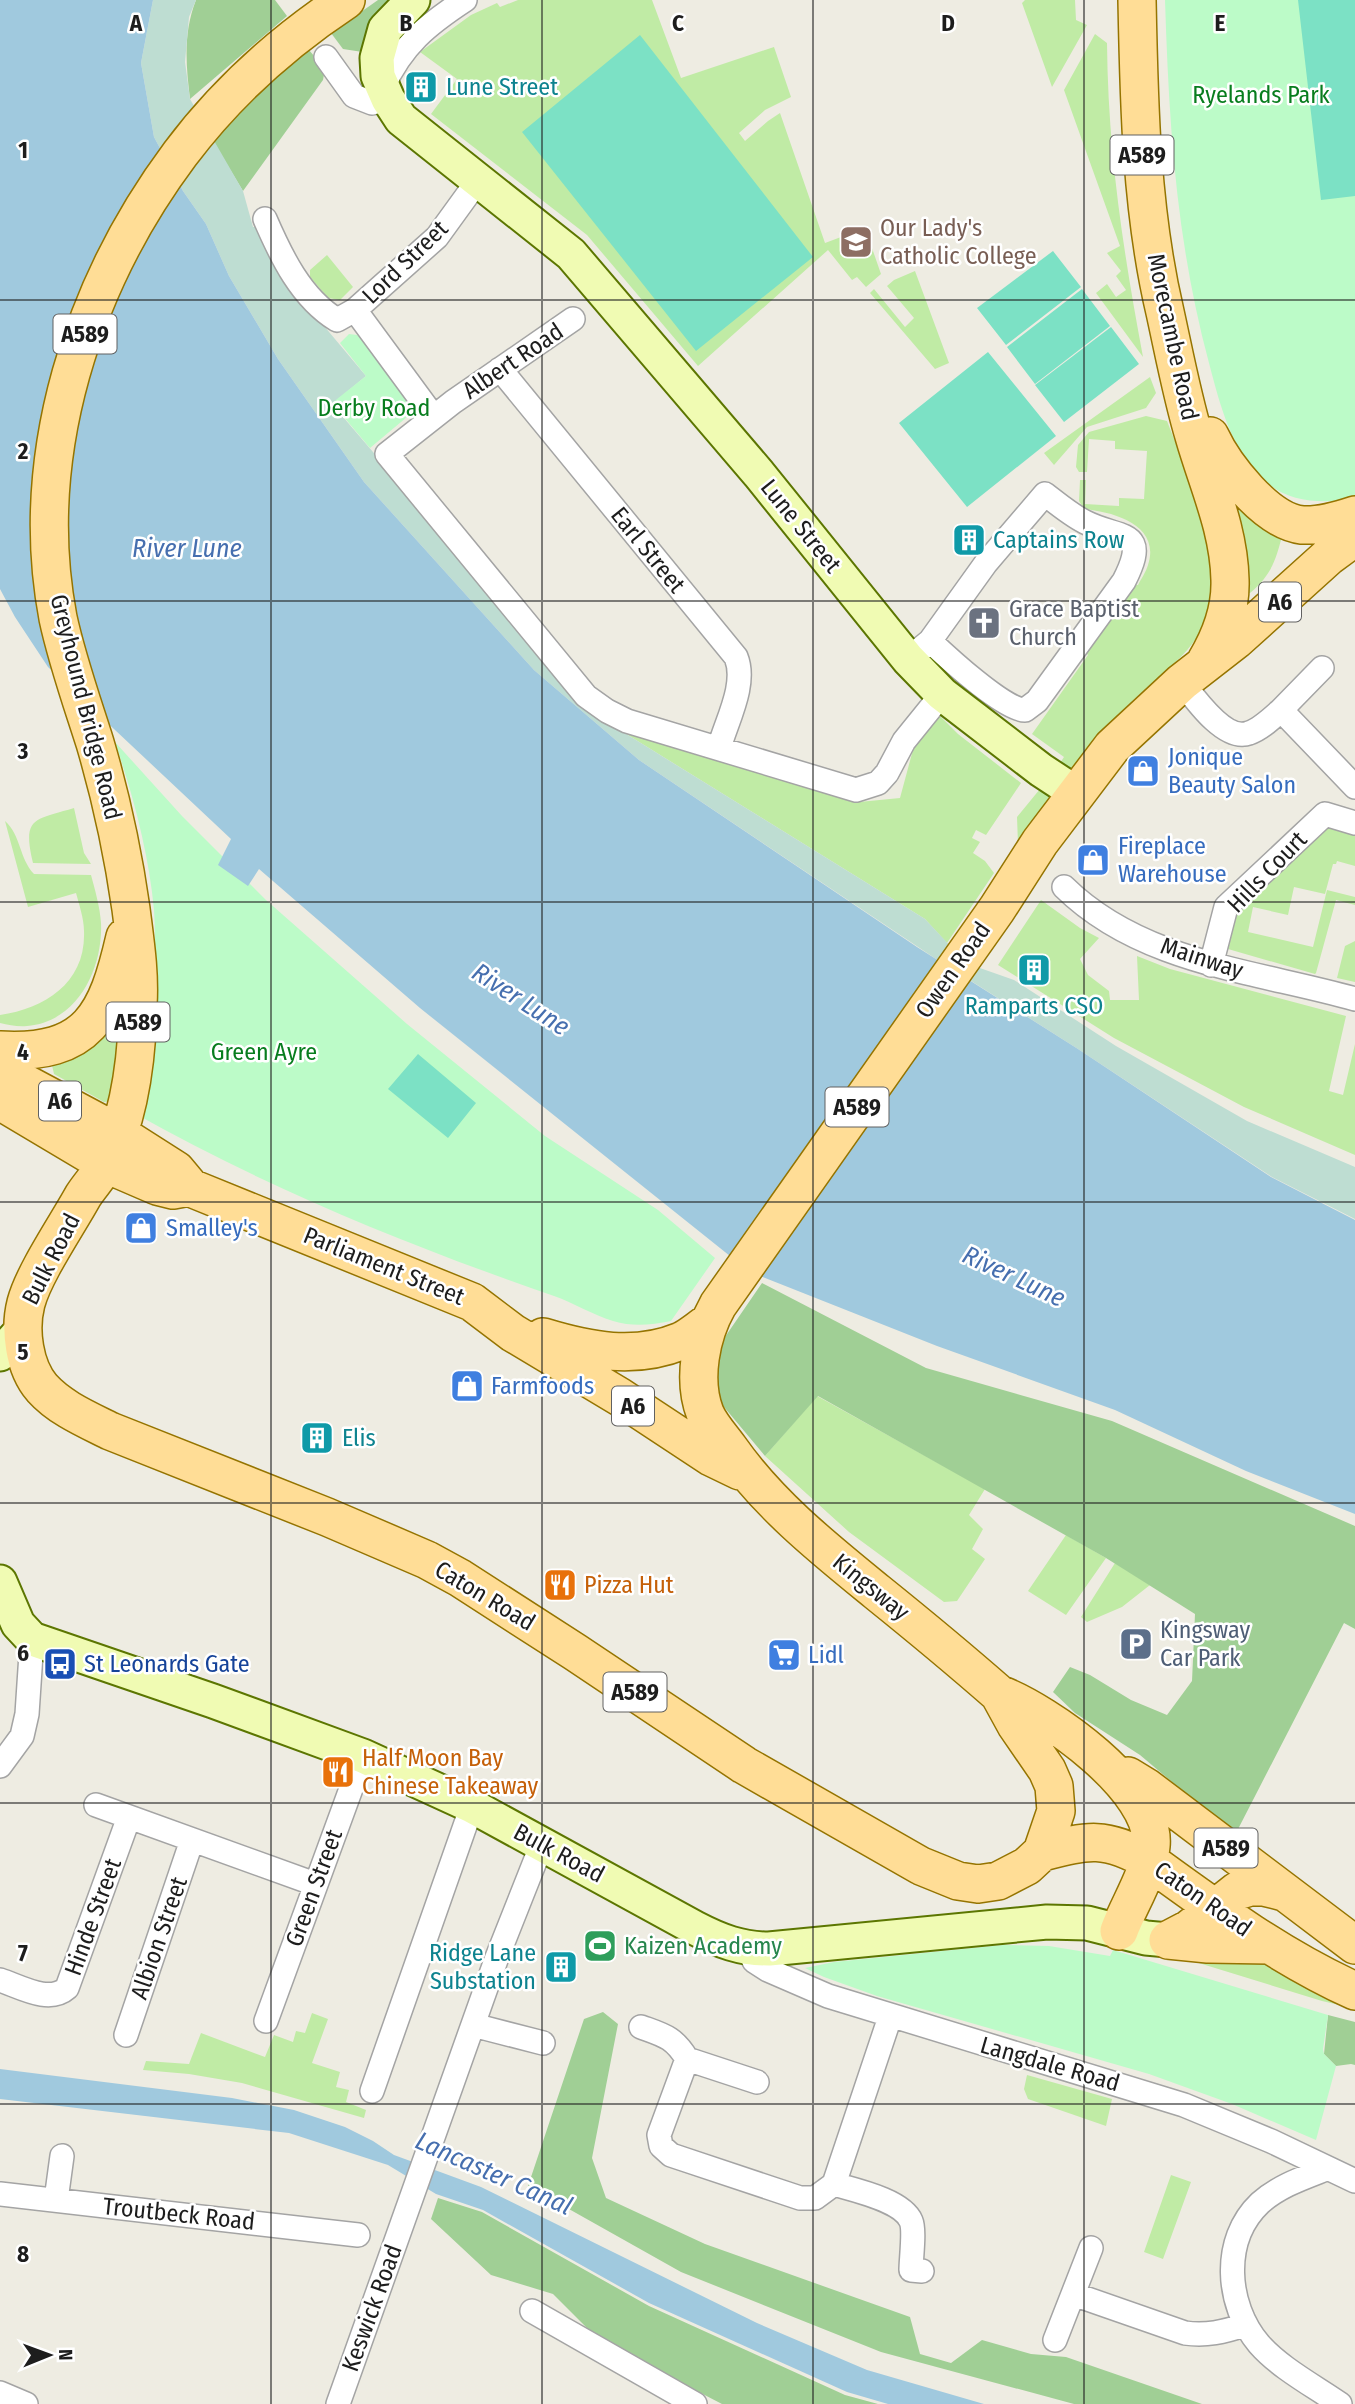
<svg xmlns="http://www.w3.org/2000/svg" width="1355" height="2404" font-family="'Fira Sans Condensed',sans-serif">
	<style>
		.grass { fill: #c0eba5 }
		.forest { fill: #a0cf95 }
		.wetland { fill: #beddd2 }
		.park { fill: #bcfbc8 }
		.pitch { fill: #7ce1c5 }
		.water { fill: #a0c9de }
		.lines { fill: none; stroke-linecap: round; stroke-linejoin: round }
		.street-casing { stroke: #a4a4a4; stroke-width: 26 }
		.secondary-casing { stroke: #5c7601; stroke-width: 37 }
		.primary-casing { stroke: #957400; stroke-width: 40 }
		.street { stroke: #fff; stroke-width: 23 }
		.secondary { stroke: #f0fbb3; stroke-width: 33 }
		.primary { stroke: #ffdd96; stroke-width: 37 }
		.grid { fill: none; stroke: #1d1d1d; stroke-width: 2; stroke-opacity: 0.55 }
		.labels { text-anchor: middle; stroke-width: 5; stroke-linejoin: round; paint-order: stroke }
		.shield { fill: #fff; stroke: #616161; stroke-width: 2 }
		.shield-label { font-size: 23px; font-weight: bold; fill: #1d1d1d }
		.culture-label { font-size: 24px; fill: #0d838f; stroke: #fff; text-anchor: start }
		.park-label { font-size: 24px; fill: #087d1e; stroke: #fff }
		.education-label { font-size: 24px; fill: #785e54; stroke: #fff; text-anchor: start }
		.street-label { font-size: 24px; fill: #1d1d1d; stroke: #fff }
		.worship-label { font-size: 24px; fill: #5b616d; stroke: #fff; text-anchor: start }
		.shop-label { font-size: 24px; fill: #366cbe; stroke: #fff; text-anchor: start }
		.food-label { font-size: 24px; fill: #c56008; stroke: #fff; text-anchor: start }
		.service-label { font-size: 24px; fill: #4e5e75; stroke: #fff; text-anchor: start }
		.transit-label { font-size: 24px; fill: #164399; stroke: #fff; text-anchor: start }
		.leisure-label { font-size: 24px; fill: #27864d; stroke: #fff; text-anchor: start }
		.water-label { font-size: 26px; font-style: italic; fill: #466faf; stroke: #fff }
		.grid-label { font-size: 23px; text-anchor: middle; font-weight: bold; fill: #1d1d1d; stroke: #fff; stroke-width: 5; stroke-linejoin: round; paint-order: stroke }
	</style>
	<rect width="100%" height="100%" fill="#eeece2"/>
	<path class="grass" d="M518 0H652L681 78 774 47 791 97 765 110 739 133 745 141 768 121 780 113 825 243 865 228 881 274 866 287 857 277 852 280 828 250 698 366 587 235 431 114 457 79 420 52 471 15 497 3 500 7Z
		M1025 0H1075L1076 20 1087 25 1052 87 1022 3Z
		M1095 34 1107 43C1108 152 1123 250 1143 357L1096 293 1107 284 1116 297 1126 290 1116 276 1121 271 1107 253 1120 246 1064 90Z
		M327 255 353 287 340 300 328 298 310 277V270Z
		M915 271 949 363 935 369 870 293 874 289 905 327 914 318 887 286 894 280Z
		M1150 377 1156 393 1146 408 1087 427 1054 465 1044 453Z
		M1146 416 1167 421C1189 478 1228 566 1203 626 1189 659 1142 687 1119 715 1114 720 1112 727 1108 733 1099 745 1087 757 1076 768H1068L1060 763 1064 757 1032 734 1088 655 1084 651 1130 585H1138C1141 579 1146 572 1148 565 1161 525 1114 512 1084 509L1079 501 1080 480H1086L1085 504 1119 506V498L1144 499 1147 451 1115 449V441L1089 439 1087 472H1079L1076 467 1078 445 1089 432Z
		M1231 498 1283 532C1276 560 1272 574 1250 593H1244Z
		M940 716 958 734 1021 783 986 835 976 830 972 838 980 842 973 853 985 861 994 873 947 943 925 919 623 732 641 730 859 802 900 798 914 746 936 718Z
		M1040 789 1051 799 1018 844 1017 817Z
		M74 808 84 853 91 864 33 863C22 817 34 820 74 808Z
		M5 821C21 835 19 858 34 874L91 875C95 890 100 907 101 923 103 968 78 1022 27 1026 18 1027 9 1025 0 1023V1015C46 1008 86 982 84 931 84 919 79 904 76 893L28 907Z
		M1324 826 1355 834V866L1337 861 1336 864H1333L1325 894 1294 887 1288 915 1253 907 1248 932 1313 947 1327 890 1355 897V905L1336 900 1316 973 1315 974 1228 949 1238 910Z
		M1041 900 1080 928 1099 938 1080 959 1088 975 1109 991 1110 1000H1139L1137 956 1170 969 1346 1016 1329 1091 1343 1095 1355 1044V1155L1244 1107 1114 1038 998 965Z
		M1355 941V982L1337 978 1345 946Z
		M124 1007 116 1101 104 1102 54 1074 51 1061Z
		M817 1396 985 1489 969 1515 983 1529 972 1549 985 1559 957 1601 944 1602 849 1532 765 1456Z
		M1066 1535 1106 1558 1066 1615 1028 1591Z
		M1115 1563 1150 1585 1122 1607 1087 1622 1081 1617Z
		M1163 1952 1259 1959 1348 2007 1322 2001Z
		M312 2013 328 2019 312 2063 340 2072 336 2087 349 2090 346 2102 366 2110 364 2118 242 2083 189 2074 143 2070 146 2061 189 2064 201 2033 265 2057 274 2035 293 2042 296 2031 305 2033Z
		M1027 2075 1112 2099 1106 2126 1028 2099 1024 2089Z
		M1171 2175 1191 2182 1163 2259 1144 2252Z"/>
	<path class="forest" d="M196 0H275L287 16 190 99C186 65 183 33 196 0Z
		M378 0H390L369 53 343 49 331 33Z
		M309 50 325 69 323 80 243 191 214 143C231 108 277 71 309 50Z
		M762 1283 926 1368 1112 1421 1355 1526V1629L1344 1623 1235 1835 1140 1755 1075 1713 1053 1692 1070 1667 1090 1675 1131 1700 1167 1715 1192 1681 1195 1614 1106 1558 818 1396 765 1456 719 1401 714 1353Z
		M603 2012 618 2024 592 2158 606 2198 705 2244 910 2317 920 2354 951 2363 982 2340 1031 2354 1066 2357 1202 2404H1074L881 2352 681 2272 528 2186 584 2019Z
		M1328 2015 1355 2022V2065L1351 2064 1336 2066 1324 2054Z
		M438 2198 482 2212 649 2306 845 2395 878 2404H722L600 2341 553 2294 491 2275 431 2219Z"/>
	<path class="wetland" d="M153 0H196L189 17 185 62 190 99 243 191 253 227H258L298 295 366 376 332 404 589 705 623 732 925 919 954 950 942 963 639 760 534 670 364 482 278 359 229 276 206 224 183 191 154 137 141 63Z
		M977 967 1014 980 1116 1046 1247 1121 1355 1167V1219L1272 1177 1078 1049 968 979Z"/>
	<path class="park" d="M1165 0H1355V498C1324 504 1289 503 1265 481 1231 450 1220 405 1209 363 1176 240 1169 126 1165 0Z
		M349 334 357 335 362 339 407 400 410 408 407 417 370 448 332 403 366 376 340 343Z
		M115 742 182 816 266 900 407 1024 545 1136 658 1210 715 1258 671 1321C651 1325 633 1327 613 1321 593 1315 574 1303 554 1296 410 1246 267 1188 134 1113 143 1047 159 977 154 910 149 854 133 795 115 742Z
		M1003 1945 1049 1946 1110 1956 1113 1950 1328 2015 1323 2049 1324 2054 1336 2066 1316 2140 1232 2104 1149 2074 877 1996 824 1977 805 1968 834 1962Z"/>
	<path class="pitch" d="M1298 0H1355V196L1321 200Z
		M640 35 813 257 696 351 522 132Z
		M1053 251 1081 287 1006 345 977 308Z
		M1082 289 1110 326 1035 384 1007 347Z
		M1111 327 1139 364 1064 422 1035 385Z
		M988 352 1056 436 967 507 899 423Z
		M418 1054 476 1103 448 1138 388 1089Z"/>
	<path class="water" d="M0 0H153L141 63 154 137 183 191 206 224 229 276 278 359 364 482 534 670 639 760 917 947 1078 1049 1271 1177 1355 1220V1514L1246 1471 1115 1410 937 1346 750 1272 420 1008 259 869 248 886 218 865 231 839 48 667 15 617 0 589Z
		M0 2069 232 2098 294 2110 345 2127 373 2141 394 2155 481 2187 757 2323 867 2370 984 2404H888L847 2392 649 2303 483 2210 436 2194 388 2165 289 2133 0 2099Z"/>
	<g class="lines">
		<defs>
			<path id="street" d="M326 57 354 96 372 103 388 99
				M383 87C402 45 427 25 465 0
				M265 219C281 256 301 298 337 320L355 310 437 237 479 179
				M355 310 433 416
				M573 319 453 402 387 454 586 696 607 711 627 721 856 790 878 783 887 773 904 741 942 694
				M500 369 736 657C747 684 727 720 719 748
				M908 659 930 641 986 563 1045 494C1058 504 1071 515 1085 522 1120 540 1151 528 1124 581L1037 701 1025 710C1004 710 947 657 930 641
				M1182 682C1195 699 1225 742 1249 733 1261 729 1272 718 1281 710L1355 787
				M1281 710 1322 668
				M1064 887C1141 963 1256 971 1355 999
				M1211 965 1226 907 1325 814 1355 823
				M0 1766 22 1736 27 1714 32 1639
				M96 1805 315 1884
				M749 1949 754 1961 768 1970 828 1996 1184 2105 1271 2141 1355 2181
				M0 1980C21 1987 49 2004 67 1988L129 1817
				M266 2021 363 1756
				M473 2025 543 2043
				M641 2027C663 2035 674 2037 687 2059L757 2082
				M126 2035 192 1840
				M687 2059 659 2135 661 2146 671 2155 800 2198H815L834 2184 890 2017
				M372 2091 472 1806
				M1326 2169C1303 2178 1279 2186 1260 2203 1221 2240 1226 2305 1259 2344 1280 2368 1314 2386 1340 2404
				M834 2184C854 2190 902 2200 911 2221 915 2230 911 2259 911 2270L922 2271
				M0 2194 358 2235
				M56 2200 62 2156
				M1073 2294 1185 2333C1206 2336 1224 2332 1244 2325
				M532 2311 695 2404
				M1055 2340 1091 2248
				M0 2393 26 2404
				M338 2404 496 1960 542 1844"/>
			<path id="secondary" d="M413 0 385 29 377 58 378 76 388 99 401 119 571 254 759 474 908 659 942 694 1041 770 1076 793
				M0 1354 23 1329
				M0 1582 18 1624 32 1639 213 1701 363 1756 472 1806 695 1928C720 1941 741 1949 769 1949L1047 1922 1087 1923 1146 1938 1168 1940"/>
			<path id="primary" d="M346 0C284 41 225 94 180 154 83 284 27 455 58 618 67 660 82 702 95 743 111 797 123 853 131 909 135 941 140 972 138 1005 137 1056 130 1117 106 1163 100 1175 90 1185 83 1196 67 1225 34 1273 26 1303 19 1330 24 1367 42 1388 60 1408 86 1419 110 1431L327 1517 427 1560 460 1578 575 1652 744 1765 921 1866 958 1881 978 1884 998 1881 1027 1866 1042 1852 1056 1811 1054 1786 1047 1770 1016 1725 999 1694
				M1137 0C1139 104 1141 210 1165 312 1174 353 1182 396 1194 436 1208 485 1229 529 1230 580 1231 610 1221 636 1206 661
				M1210 436C1224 466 1266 521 1302 525 1318 526 1340 520 1355 515
				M0 1050C89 1055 107 1015 125 937
				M0 1070 118 1133 176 1170 191 1188 472 1302 513 1333 620 1397 711 1457 740 1471
				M0 1101 106 1164 157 1186 173 1190 189 1187
				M543 1337C589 1351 635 1360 681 1341 690 1337 700 1328 708 1323
				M1128 1776 1146 1787 1355 1945
				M1042 1852C1089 1840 1105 1836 1149 1861 1215 1909 1280 1957 1355 1991
				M1119 1931C1129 1904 1149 1875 1151 1846 1157 1789 1047 1712 999 1694 959 1659 918 1625 877 1592 823 1548 769 1505 729 1448 721 1437 710 1425 705 1413 692 1379 701 1335 718 1305L997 909 1040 842 1112 747 1182 682 1236 640 1329 556 1355 537
				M1168 1940 1189 1929 1237 1891 1250 1887H1264L1284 1892
				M1168 1940 1208 1944 1269 1945"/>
		</defs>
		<use href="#street" class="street-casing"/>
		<use href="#secondary" class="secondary-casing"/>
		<use href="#primary" class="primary-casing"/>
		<use href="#street" class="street"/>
		<use href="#secondary" class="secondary"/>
		<use href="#primary" class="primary"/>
	</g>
	<path class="grid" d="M271 0V2404M542 0V2404M813 0V2404M1084 0V2404M0 300H1355M0 601H1355M0 902H1355M0 1202H1355M0 1503H1355M0 1803H1355M0 2104H1355"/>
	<defs>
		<symbol id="building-square" viewBox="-11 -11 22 22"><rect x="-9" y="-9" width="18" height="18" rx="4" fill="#0f9aa8" stroke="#fff"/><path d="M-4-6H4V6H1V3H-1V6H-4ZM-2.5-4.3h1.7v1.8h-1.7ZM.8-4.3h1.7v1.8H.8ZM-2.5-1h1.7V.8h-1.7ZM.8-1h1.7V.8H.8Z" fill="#fff"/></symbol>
		<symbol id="school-square" viewBox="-11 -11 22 22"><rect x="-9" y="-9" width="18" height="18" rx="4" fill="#8d6e63" stroke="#fff"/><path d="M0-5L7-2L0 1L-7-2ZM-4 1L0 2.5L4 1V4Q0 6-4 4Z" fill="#fff"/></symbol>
		<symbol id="church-square" viewBox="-11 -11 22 22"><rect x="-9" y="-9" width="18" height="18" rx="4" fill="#6b7280" stroke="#fff"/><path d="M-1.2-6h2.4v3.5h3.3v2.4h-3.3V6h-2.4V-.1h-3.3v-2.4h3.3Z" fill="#fff"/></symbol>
		<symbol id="shop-square" viewBox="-11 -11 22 22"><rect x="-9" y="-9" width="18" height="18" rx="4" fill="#3f7fe0" stroke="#fff"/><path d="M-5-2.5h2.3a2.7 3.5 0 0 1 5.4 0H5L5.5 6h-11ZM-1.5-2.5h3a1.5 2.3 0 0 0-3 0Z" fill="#fff"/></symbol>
		<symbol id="restaurant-square" viewBox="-11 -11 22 22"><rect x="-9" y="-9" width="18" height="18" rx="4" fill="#e8710a" stroke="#fff"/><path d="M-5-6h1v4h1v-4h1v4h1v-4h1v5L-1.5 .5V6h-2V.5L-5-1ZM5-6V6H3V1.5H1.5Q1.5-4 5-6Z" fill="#fff"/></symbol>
		<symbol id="parking-square" viewBox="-11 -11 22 22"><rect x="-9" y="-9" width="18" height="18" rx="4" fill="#5c6f8a" stroke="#fff"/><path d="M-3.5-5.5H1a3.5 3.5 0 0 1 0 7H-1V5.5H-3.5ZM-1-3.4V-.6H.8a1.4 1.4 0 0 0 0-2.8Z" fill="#fff"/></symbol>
		<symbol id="supermarket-square" viewBox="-11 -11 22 22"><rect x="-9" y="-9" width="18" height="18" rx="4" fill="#3f7fe0" stroke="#fff"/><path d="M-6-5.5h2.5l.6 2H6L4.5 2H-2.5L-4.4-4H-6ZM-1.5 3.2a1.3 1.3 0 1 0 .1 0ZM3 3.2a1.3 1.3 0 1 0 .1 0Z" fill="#fff"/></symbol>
		<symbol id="bus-square" viewBox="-11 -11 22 22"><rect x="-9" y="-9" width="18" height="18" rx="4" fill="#1a4fb4" stroke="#fff"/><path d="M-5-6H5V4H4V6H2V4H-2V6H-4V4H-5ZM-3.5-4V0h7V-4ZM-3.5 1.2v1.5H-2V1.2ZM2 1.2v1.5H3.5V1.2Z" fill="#fff"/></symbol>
		<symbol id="stadium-square" viewBox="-11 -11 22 22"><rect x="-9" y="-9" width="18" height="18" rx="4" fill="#2e9e5b" stroke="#fff"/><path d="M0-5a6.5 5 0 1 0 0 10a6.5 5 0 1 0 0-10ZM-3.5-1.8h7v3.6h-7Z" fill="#fff"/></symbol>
	</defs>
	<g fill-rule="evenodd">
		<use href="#building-square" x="402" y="68" width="38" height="38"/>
		<use href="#school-square" x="837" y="223" width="38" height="38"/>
		<use href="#building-square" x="950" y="521" width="38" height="38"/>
		<use href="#church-square" x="965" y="604" width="38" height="38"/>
		<use href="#shop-square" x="1124" y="752" width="38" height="38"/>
		<use href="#shop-square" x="1074" y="841" width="38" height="38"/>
		<use href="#building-square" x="1015" y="951" width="38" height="38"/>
		<use href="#shop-square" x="122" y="1209" width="38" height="38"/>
		<use href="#shop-square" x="448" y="1367" width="38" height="38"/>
		<use href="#building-square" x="298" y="1419" width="38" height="38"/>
		<use href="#restaurant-square" x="541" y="1566" width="38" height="38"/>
		<use href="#parking-square" x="1117" y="1625" width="38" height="38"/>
		<use href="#supermarket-square" x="765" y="1636" width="38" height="38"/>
		<use href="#bus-square" x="41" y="1645" width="38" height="38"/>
		<use href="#restaurant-square" x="319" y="1753" width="38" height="38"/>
		<use href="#stadium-square" x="581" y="1927" width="38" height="38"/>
		<use href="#building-square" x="542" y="1948" width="38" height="38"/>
	</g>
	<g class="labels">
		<g class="shield">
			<rect x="1110.5" y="135.5" width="63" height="39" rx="5"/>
			<rect x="53.5" y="314.5" width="63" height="39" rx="5"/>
			<rect x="1259" y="582.5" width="42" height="39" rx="5"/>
			<rect x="106.5" y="1002.5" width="63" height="39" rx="5"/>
			<rect x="39" y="1081.5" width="42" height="39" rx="5"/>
			<rect x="825.5" y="1087.5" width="63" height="39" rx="5"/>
			<rect x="612" y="1386.5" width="42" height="39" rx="5"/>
			<rect x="603.5" y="1672.5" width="63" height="39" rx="5"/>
			<rect x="1194.5" y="1828.5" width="63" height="39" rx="5"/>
		</g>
		<g class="shield-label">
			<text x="1142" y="163">A589</text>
			<text x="85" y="342">A589</text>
			<text x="1280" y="610">A6</text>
			<text x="138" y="1030">A589</text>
			<text x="60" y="1109">A6</text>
			<text x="857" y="1115">A589</text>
			<text x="633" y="1414">A6</text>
			<text x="635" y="1700">A589</text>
			<text x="1226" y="1856">A589</text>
		</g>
		<g class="culture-label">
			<text x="446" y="95">Lune Street</text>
			<text x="993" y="548">Captains Row</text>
			<text x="1034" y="1014" text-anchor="middle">Ramparts CSO</text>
			<text x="342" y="1446">Elis</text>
			<text x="536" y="1961" text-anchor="end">Ridge Lane<tspan x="536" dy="28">Substation</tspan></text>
		</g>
		<g class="park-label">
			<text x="1261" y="103">Ryelands Park</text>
			<text x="374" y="416">Derby Road</text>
			<text x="264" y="1060">Green Ayre</text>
		</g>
		<g class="education-label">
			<text x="880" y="236">Our Lady's<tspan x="880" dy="28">Catholic College</tspan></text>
		</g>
		<g class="street-label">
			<text transform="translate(405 262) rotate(-44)" y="8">Lord Street</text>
			<text transform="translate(1173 337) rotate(78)" y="8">Morecambe Road</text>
			<text transform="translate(513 361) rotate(-34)" y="8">Albert Road</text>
			<text transform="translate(801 526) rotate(51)" y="8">Lune Street</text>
			<text transform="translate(648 550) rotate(51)" y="8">Earl Street</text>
			<text transform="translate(86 707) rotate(76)" y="8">Greyhound Bridge Road</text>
			<text transform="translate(1267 872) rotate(-46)" y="8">Hills Court</text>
			<text transform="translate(1202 958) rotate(18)" y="8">Mainway</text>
			<text transform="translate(953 970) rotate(-55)" y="8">Owen Road</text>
			<text transform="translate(51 1259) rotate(-63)" y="8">Bulk Road</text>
			<text transform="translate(384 1266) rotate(22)" y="8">Parliament Street</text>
			<text transform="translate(871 1587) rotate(39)" y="8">Kingsway</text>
			<text transform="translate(485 1596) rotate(31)" y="8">Caton Road</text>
			<text transform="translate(559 1853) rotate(28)" y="8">Bulk Road</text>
			<text transform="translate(314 1888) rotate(-70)" y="8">Green Street</text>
			<text transform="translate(1203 1899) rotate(35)" y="8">Caton Road</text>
			<text transform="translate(93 1917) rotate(-70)" y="8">Hinde Street</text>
			<text transform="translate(159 1938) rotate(-71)" y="8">Albion Street</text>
			<text transform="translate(1050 2064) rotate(16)" y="8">Langdale Road</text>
			<text transform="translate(179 2214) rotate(6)" y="8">Troutbeck Road</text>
			<text transform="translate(372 2308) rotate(-70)" y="8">Keswick Road</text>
		</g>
		<g class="worship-label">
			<text x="1009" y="617">Grace Baptist<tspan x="1009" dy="28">Church</tspan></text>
		</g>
		<g class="shop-label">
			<text x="1168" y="765">Jonique<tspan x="1168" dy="28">Beauty Salon</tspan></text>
			<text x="1118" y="854">Fireplace<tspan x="1118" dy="28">Warehouse</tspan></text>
			<text x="166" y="1236">Smalley's</text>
			<text x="491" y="1394">Farmfoods</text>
			<text x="808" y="1663">Lidl</text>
		</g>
		<g class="food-label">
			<text x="584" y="1593">Pizza Hut</text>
			<text x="362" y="1766">Half Moon Bay<tspan x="362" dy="28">Chinese Takeaway</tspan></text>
		</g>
		<g class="service-label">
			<text x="1160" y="1638">Kingsway<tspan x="1160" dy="28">Car Park</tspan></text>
		</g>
		<g class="transit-label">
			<text x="84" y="1672">St Leonards Gate</text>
		</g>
		<g class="leisure-label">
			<text x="624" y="1954">Kaizen Academy</text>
		</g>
		<g class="water-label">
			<text x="187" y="557">River Lune</text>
			<text transform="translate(521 999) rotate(33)" y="9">River Lune</text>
			<text transform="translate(1014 1276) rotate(25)" y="9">River Lune</text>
			<text transform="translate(494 2173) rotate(24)" y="9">Lancaster Canal</text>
		</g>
	</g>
	<g class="grid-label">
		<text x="136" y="31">A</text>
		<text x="406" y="31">B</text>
		<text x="678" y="31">C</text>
		<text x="948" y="31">D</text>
		<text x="1220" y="31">E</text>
		<text x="23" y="158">1</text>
		<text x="23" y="459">2</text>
		<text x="23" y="759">3</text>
		<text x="23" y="1060">4</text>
		<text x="23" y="1360">5</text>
		<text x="23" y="1661">6</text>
		<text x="23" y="1961">7</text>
		<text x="23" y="2262">8</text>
	</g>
	<g transform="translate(49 2355) rotate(89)" stroke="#ffffff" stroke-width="5" paint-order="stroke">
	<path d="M0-5L12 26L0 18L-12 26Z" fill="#1d1d1d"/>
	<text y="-10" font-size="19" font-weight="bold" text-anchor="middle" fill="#1d1d1d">N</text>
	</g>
</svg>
